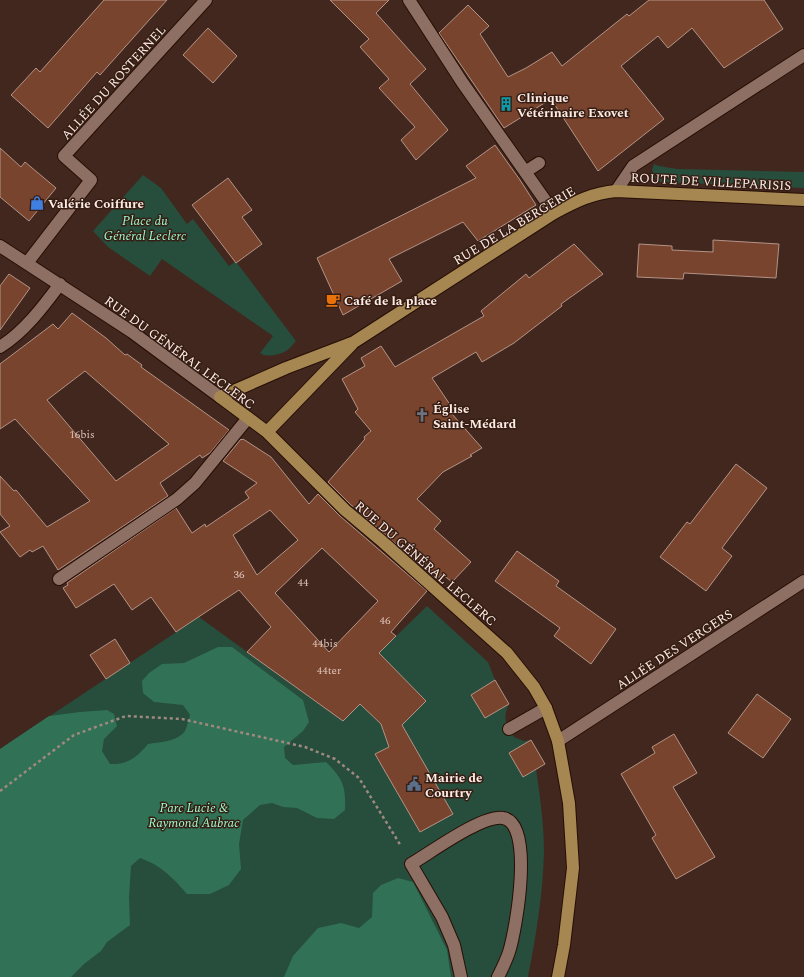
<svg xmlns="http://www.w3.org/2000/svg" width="804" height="977" font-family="Spectral,serif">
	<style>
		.green { fill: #274d3c }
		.forest { fill: #317155 }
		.building { fill: #79442e; stroke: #b49387; fill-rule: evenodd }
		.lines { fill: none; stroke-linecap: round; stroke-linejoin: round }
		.minor-casing { stroke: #270f06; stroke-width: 14 }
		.major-casing { stroke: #270f06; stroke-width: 14 }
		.path { stroke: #9f8980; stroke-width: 2.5; stroke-dasharray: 3 3; stroke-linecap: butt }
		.minor { stroke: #8d6f63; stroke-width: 12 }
		.major { stroke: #a68752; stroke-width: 12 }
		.labels { text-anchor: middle; stroke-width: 3; stroke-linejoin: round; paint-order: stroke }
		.number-label { font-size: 11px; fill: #ddc2b7 }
		.street-label { font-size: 13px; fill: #feece5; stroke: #361e14 }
		.poi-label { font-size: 13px; font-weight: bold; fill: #feece5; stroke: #361e14; text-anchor: start }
		.park-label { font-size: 13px; font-style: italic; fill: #9bfacd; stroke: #361e14 }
	</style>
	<rect width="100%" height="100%" fill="#41271d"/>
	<path class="green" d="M654 164 659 166 677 169 804 172V188L662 182 657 181 652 170Z
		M143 175 161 188 187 224 193 219 229 266 235 262 237 263 296 341C293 344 290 349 286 351 279 355 266 358 260 353L273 336 162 259 150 276 108 247 93 231Z
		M427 606 488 662 495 680 509 704C502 719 506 723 514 737L524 741 531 740 545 764 536 769C540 796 544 824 544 852 543 894 536 936 528 977H0V749L199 617 323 707Z"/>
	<path class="forest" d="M218 647H232L303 700 309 722 303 731 284 747 285 758 293 765 326 762C343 779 346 786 345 810L334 819 317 818 297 808 283 807 272 803 260 805 243 820 239 844 241 869 229 885 210 894H187C173 878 161 865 140 858L131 866 129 897 130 925 107 942 101 951 84 964 71 977H0V749L49 716 80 712 107 710 114 714 117 726 104 739 102 751 110 764C128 765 137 757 148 744 159 742 177 742 185 731 187 726 189 720 190 715L183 705 154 702 143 693 142 681 149 673 162 664 184 663Z
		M398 878 413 882 447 950 451 977H284L293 956 318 928 341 923 359 928 372 917 373 893 381 885Z"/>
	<path class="building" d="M104 0H167L100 75 97 72 48 128 11 95 36 68 40 72Z
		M330 0H389L376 13 426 69 410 84 448 130 416 160 401 140 415 127 379 88 389 79 360 47 369 39Z
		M649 0H764L783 29 724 68 692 28 668 48 658 36 621 66 664 119 598 171 551 99 504 128 439 33 468 5 489 26 480 34 508 77 526 68 552 52 562 66 627 14 629 16Z
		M208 28 237 56 213 83 183 55Z
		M495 145 520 180 536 205 478 241 463 222 389 259 402 281 343 315 317 258 476 178 466 166Z
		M0 148 21 167 25 162 56 188 29 221 0 197Z
		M228 178 252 210 242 217 262 244 236 263 192 205Z
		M713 240 779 244 776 278 684 273 683 279 637 277 639 244 672 246V250L713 252Z
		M574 244 603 274 561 304 562 306 514 343 482 362 476 352 432 378 455 412 452 414 482 448 470 455 472 456 443 472 417 499 441 521 434 529 471 562 452 582 442 574 437 580 350 504 328 482 365 439 364 437 371 431 355 412 358 409 342 379 365 366 361 358 381 346 395 367 484 316 481 311 526 274 529 278Z
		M9 274 30 288 0 330V286Z
		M72 313 106 338 125 355 127 354 142 365 141 367 229 430 210 453 202 458 200 455 160 483 168 496 58 570 43 546 32 552 30 550 20 557 0 532 10 526 0 514V476L14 491 16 490 47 527 90 501 15 419 0 429V364L53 324 58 329ZM85 371 169 444 116 481 47 400Z
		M241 439 242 440 243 439 271 457 309 504 318 494 340 516 427 591 391 632 396 636 379 653 426 701 402 725 453 814 420 832 375 754 389 747 381 724 360 704 343 721 247 652 271 627 239 590 176 632 151 597 132 610 114 584 76 608 63 588 68 585 67 583 176 508 192 533 205 524 206 527 249 498 245 492 257 483 223 461ZM270 510 298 540 257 575 233 535ZM322 548 378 601 329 652 275 593Z
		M736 464 767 488 722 548 732 556 706 591 660 557 687 522 690 524Z
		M517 551 559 581 556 586 616 629 591 664 554 636 560 628 495 581Z
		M115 639 130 663 106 679 90 655Z
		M495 680 509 704 485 718 471 695Z
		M757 694 791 719 763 758 728 733Z
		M674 734 697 773 673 787 715 857 676 879 652 838 656 835 621 774 655 753 652 747Z
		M531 740 545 764 523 777 509 753Z"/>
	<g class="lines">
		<defs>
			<path id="minor" d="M409 0 462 82 554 213
				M525 172 539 163
				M616 191 633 166 804 55
				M0 246 132 332 220 397
				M27 263 91 180 64 156 206 0
				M0 347C24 332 43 307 60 284
				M59 579 177 499 195 483 248 418
				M509 729 546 708
				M558 741 804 581
				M461 977 454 945 442 917 411 864C430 853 483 814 503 818 535 823 516 930 509 952 506 961 502 969 498 977"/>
			<path id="major" d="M267 432 352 344
				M558 977 564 945 573 868 569 803 558 741 546 708 534 687 507 653 383 542 345 510 267 432 220 397 286 368 354 342 554 213C575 202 592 193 616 191L804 200"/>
		</defs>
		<use href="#minor" class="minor-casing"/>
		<use href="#major" class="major-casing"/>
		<path class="path" d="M0 791 74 735 126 716 182 719 305 747 335 759 359 778 401 846"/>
		<use href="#minor" class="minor"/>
		<use href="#major" class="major"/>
	</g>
	<defs>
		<symbol id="building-bare" viewBox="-9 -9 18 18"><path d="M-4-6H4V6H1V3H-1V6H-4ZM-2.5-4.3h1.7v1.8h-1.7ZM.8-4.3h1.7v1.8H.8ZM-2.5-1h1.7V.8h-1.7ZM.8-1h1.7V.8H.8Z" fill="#0f9aa8" stroke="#361e14" stroke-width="2.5" paint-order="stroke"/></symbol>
		<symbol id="shop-bare" viewBox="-9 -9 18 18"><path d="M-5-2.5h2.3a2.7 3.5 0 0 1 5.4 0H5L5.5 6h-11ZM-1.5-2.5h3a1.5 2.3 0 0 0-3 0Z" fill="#3f7fe0" stroke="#361e14" stroke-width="2.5" paint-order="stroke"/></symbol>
		<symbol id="cafe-bare" viewBox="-9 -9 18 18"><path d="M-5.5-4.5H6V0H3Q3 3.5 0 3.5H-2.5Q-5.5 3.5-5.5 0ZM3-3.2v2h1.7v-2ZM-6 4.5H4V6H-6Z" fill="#e8710a" stroke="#361e14" stroke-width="2.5" paint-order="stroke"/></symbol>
		<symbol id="church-bare" viewBox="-9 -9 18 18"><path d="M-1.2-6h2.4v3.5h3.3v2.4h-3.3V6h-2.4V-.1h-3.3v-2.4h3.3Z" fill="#6b7280" stroke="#361e14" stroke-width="2.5" paint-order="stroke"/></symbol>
		<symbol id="civic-bare" viewBox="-9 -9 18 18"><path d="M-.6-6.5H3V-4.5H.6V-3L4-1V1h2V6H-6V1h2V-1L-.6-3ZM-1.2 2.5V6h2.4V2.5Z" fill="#5c6f8a" stroke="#361e14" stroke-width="2.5" paint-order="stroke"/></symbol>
	</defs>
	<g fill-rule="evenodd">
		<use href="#building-bare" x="496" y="94" width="20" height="20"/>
		<use href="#shop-bare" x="27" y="193" width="20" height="20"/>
		<use href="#cafe-bare" x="323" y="290" width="20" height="20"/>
		<use href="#church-bare" x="412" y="405" width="20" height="20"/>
		<use href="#civic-bare" x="404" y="774" width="20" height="20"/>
	</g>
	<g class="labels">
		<g class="number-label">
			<text x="82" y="438">16bis</text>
			<text x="239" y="578">36</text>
			<text x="303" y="586">44</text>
			<text x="385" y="624">46</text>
			<text x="325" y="647">44bis</text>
			<text x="329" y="674">44ter</text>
		</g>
		<g class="street-label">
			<text transform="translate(113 82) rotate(-48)" y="5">ALLÉE DU ROSTERNEL</text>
			<text transform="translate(711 181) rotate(3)" y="5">ROUTE DE VILLEPARISIS</text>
			<text transform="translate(514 225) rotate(-31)" y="5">RUE DE LA BERGERIE</text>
			<text transform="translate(180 352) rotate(36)" y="5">RUE DU GÉNÉRAL LECLERC</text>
			<text transform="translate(426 563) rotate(41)" y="5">RUE DU GÉNÉRAL LECLERC</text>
			<text transform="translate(674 649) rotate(-33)" y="5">ALLÉE DES VERGERS</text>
		</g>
		<g class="poi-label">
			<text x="517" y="102">Clinique<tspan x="517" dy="15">Vétérinaire Exovet</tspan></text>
			<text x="48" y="208">Valérie Coiffure</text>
			<text x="344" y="305">Café de la place</text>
			<text x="433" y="413">Église<tspan x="433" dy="15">Saint-Médard</tspan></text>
			<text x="425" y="782">Mairie de<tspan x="425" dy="15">Courtry</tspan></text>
		</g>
		<g class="park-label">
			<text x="145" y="225">Place du<tspan x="145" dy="15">Général Leclerc</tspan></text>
			<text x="194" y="812">Parc Lucie &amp;<tspan x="194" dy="15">Raymond Aubrac</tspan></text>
		</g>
	</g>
</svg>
